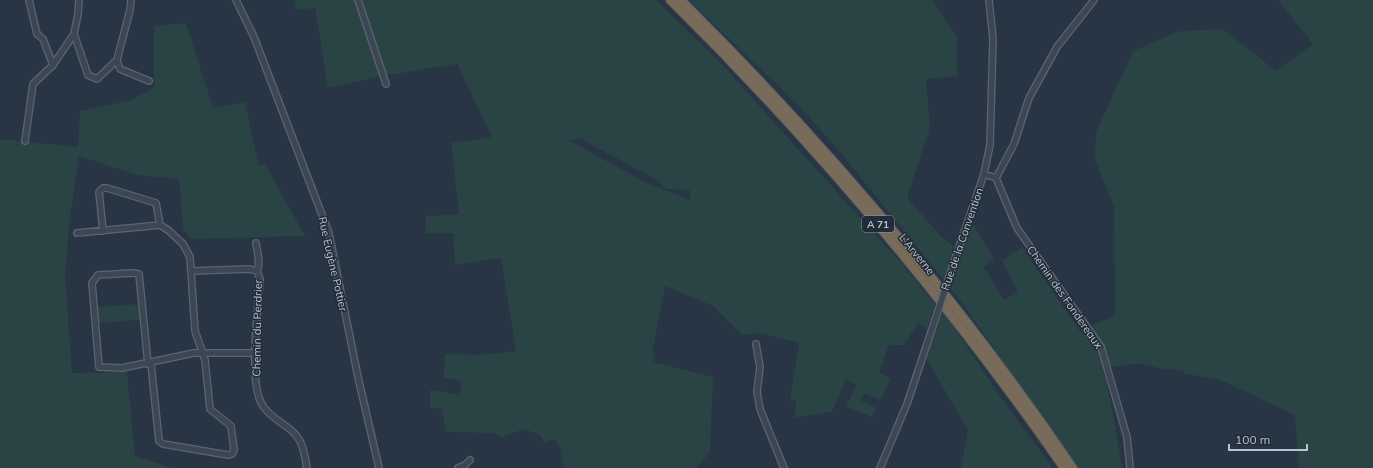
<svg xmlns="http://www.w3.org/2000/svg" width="1373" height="468" font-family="Mulish,sans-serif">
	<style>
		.green { fill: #2a4344; fill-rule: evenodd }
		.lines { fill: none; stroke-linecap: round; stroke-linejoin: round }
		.minor-casing { stroke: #5b6570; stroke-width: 8 }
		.highway-casing { stroke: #47525e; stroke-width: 10 }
		.minor { stroke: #3c4753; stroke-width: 5.5 }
		.highway { stroke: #796b59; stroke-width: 8 }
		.minor-bridge-casing { stroke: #5b6570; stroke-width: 8; stroke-linecap: butt }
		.minor-bridge { stroke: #3c4753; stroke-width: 5.5 }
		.labels { text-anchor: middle; stroke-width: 3; stroke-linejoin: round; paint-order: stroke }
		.shield { fill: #212c39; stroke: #8c95a1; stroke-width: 1 }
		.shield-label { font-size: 10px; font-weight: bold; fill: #bac2cd }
		.street-label { font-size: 11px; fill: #bac2cd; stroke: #212c39 }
	</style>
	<rect width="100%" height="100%" fill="#283544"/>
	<path class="green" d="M295 0H656L718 60 901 263 935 304 927 329 918 323 904 345H889L879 372 890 379 881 400 864 394 861 401 877 408 872 417 846 407 856 385 846 379 832 412 794 418 797 399 790 401 799 343 760 333 742 335 713 306 665 286 653 350 654 362 713 377 710 452 697 468H564L560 448 554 439 544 443 540 435 524 429 502 437 494 433 446 432 442 409 430 408V390L460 395 461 381 444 378 445 354 479 355 516 351 501 258 455 265 453 233 425 234 426 216 459 214 451 143 492 137 457 64 377 77 328 88 315 8 296 10ZM579 138 659 181 665 189 690 190V200L643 181 570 141Z
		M689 0H932L957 37V76L926 79 930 127 907 198 938 233 954 247 963 222 972 223 994 259 984 267 1004 300 1018 292 1002 261 1022 247 1080 331 1115 315 1114 206 1095 160 1096 132 1133 51 1180 31 1223 29 1276 71 1313 44 1278 0H1373V468H1299L1295 415 1218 379 1185 374 1182 370 1163 369 1138 363 1103 368 1114 419 1122 468H1079L960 300 835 146 796 103Z
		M186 23 213 108 245 102 259 166 265 164 305 236 191 239 183 228 179 179 137 175 79 156 70 216 65 275 72 373 127 372 135 456 174 468H0V139L78 147 80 111 132 100 154 87V26Z
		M139 304 140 320 98 323 97 307Z
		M943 311 1003 400 1053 468H961L968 430 926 358Z"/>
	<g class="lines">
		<defs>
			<path id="minor" d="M29 0 37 34 43 39 53 65
				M236 0 254 37 329 233 358 377 379 468
				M358 0 386 84
				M74 34 88 75 97 79 117 60 130 10 131 0
				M117 60 120 69 149 81
				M25 141 33 84 53 65 74 34 78 14 79 0
				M984 174 996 178
				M996 178 1017 228 1101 347 1127 437 1130 468
				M996 178 1014 144 1029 98 1057 47 1094 0
				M103 231 99 192 103 188H107L156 203 160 225
				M77 233 160 225
				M256 243C257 251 261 263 257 271L260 279C259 308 247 383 263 406 271 419 285 423 295 434 303 442 305 457 307 468
				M953 265 984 174 990 145 993 39 989 0
				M192 271 249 269 257 271
				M756 344 760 367 757 392 760 409 784 468
				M148 364 139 274 133 273 98 275 92 283 99 367 122 368 194 353H256
				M151 364 159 441 163 444 228 455 232 454 234 450 231 426 210 409 205 360 195 331 190 257 183 244 168 230 160 225
				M458 468 465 465 470 460
				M880 468 907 404 935 320"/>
			<path id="highway" d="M670 0C816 144 947 300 1064 468
				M681 0C826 144 958 299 1073 468"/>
		</defs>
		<use href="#minor" class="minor-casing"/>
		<use href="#highway" class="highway-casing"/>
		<use href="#minor" class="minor"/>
		<use href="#highway" class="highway"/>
		<defs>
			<path id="minor-bridge" d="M935 320 953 265"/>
		</defs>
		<use href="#minor-bridge" class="minor-bridge-casing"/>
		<use href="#minor-bridge" class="minor-bridge"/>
	</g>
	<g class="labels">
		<rect class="shield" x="862" y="216" width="32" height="16" rx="3"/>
		<g class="shield-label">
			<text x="878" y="228">A 71</text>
		</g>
		<g class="street-label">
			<text transform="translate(962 239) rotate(-71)" y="4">Rue de la Convention</text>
			<text transform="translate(917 254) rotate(51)" y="4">L'Arverne</text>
			<text transform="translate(333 264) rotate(77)" y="4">Rue Eugène Pottier</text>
			<text transform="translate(1065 297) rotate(55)" y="4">Chemin des Fondereaux</text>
			<text transform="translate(257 328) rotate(-89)" y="4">Chemin du Perdrier</text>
		</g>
	</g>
	<path d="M1229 444v6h78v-6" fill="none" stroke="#bac2cd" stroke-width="2"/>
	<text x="1235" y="444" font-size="12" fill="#bac2cd" stroke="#212c39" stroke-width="3" paint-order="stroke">100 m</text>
</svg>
